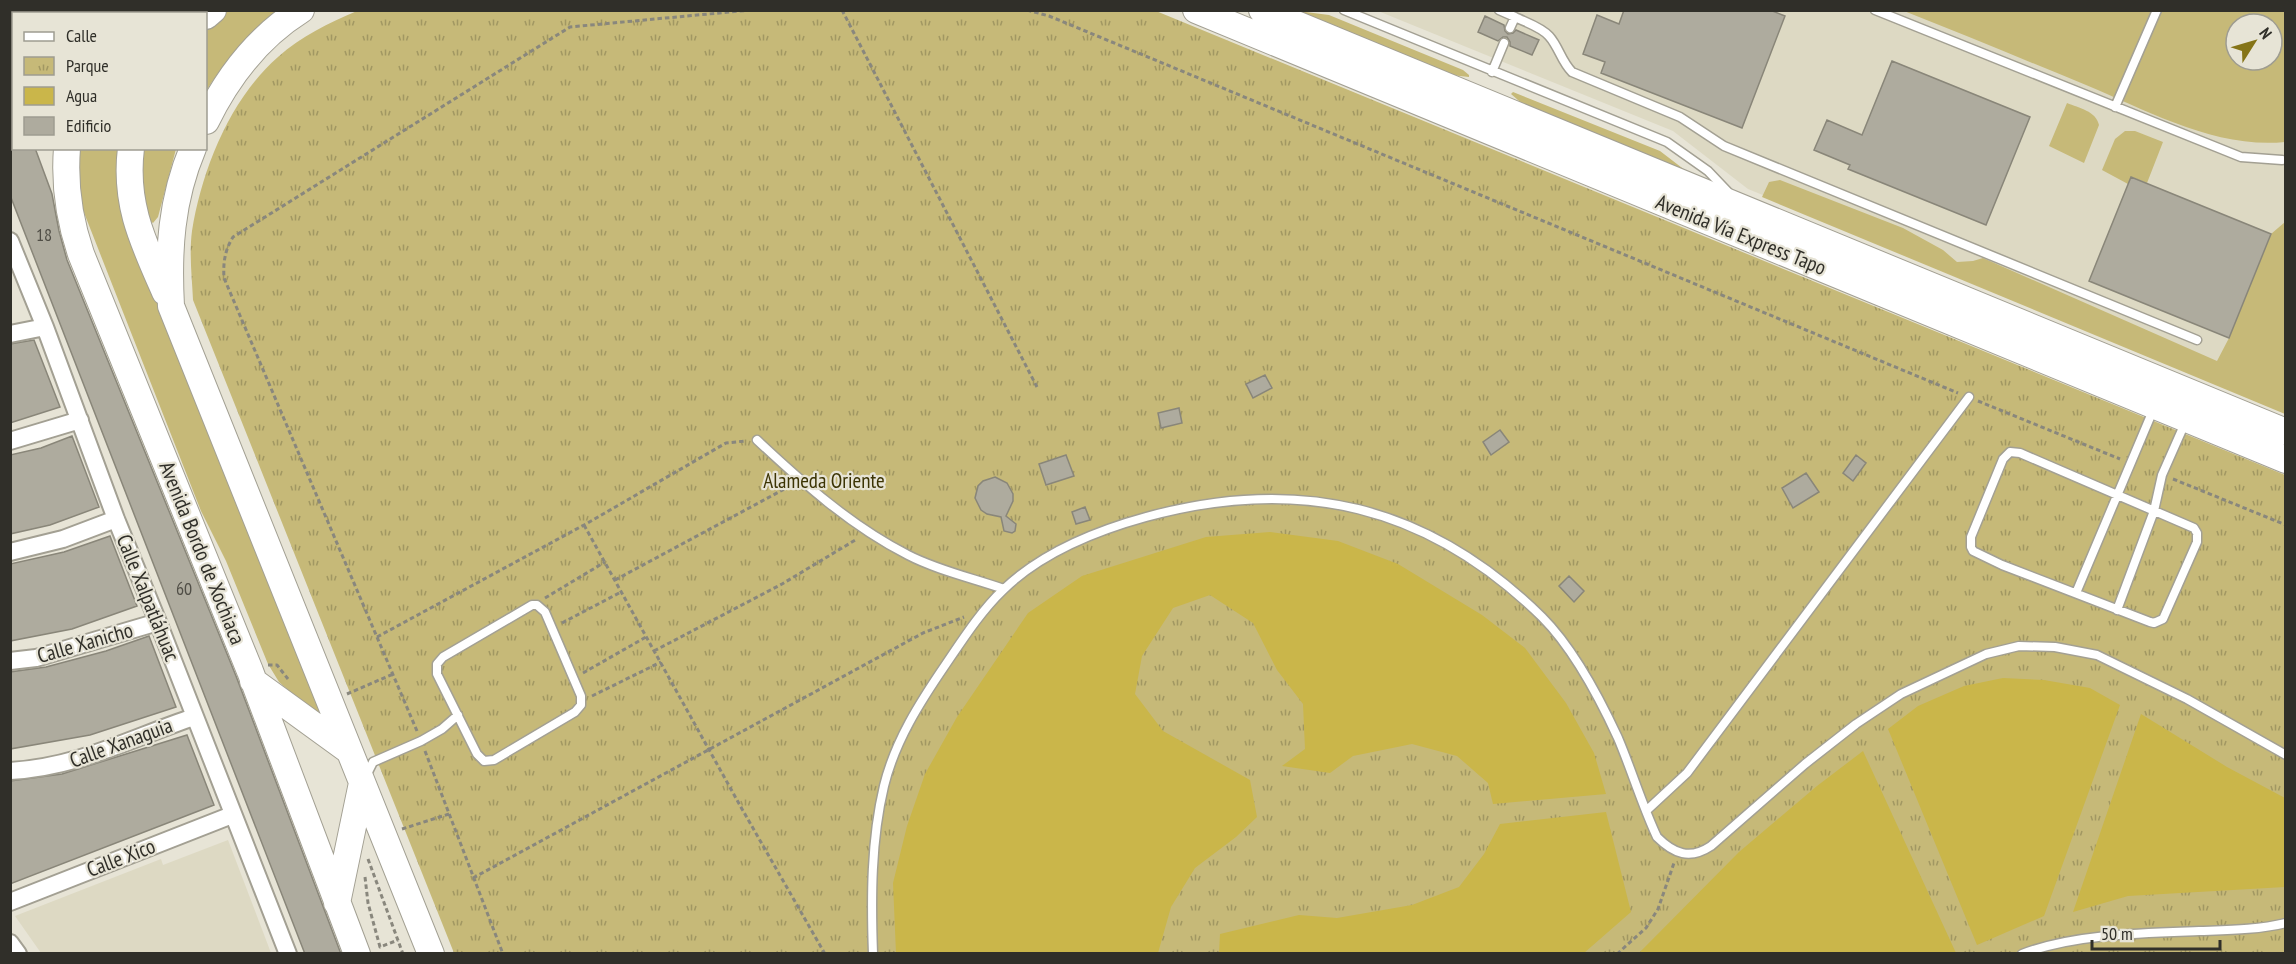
<svg xmlns="http://www.w3.org/2000/svg" width="2296" height="964" font-family="'PT Sans Narrow',sans-serif">
	<style>
		.built { fill: #ddd9c3; fill-rule: evenodd }
		.grass { fill: #c6b978; fill-rule: evenodd }
		.park { fill: url(#park-tufts) }
		.water { fill: #cab64a }
		.building { fill: #aeab9e; stroke: #898679; stroke-width: 1.5 }
		.lines { fill: none; stroke-linecap: round; stroke-linejoin: round }
		.lane-casing { stroke: #a3a093; stroke-width: 11 }
		.street-casing { stroke: #a3a093; stroke-width: 20 }
		.primary-casing { stroke: #a3a093; stroke-width: 28 }
		.path { stroke: #89877d; stroke-width: 3; stroke-dasharray: 4.5 3; stroke-linecap: butt }
		.lane { stroke: #fff; stroke-width: 8 }
		.street { stroke: #fff; stroke-width: 16 }
		.primary { stroke: #fff; stroke-width: 26 }
		.labels { text-anchor: middle; stroke-width: 4.5; stroke-linejoin: round; paint-order: stroke }
		.number-label { font-size: 18px; fill: #504e46 }
		.street-label { font-size: 21px; fill: #302f29; stroke: #e7e4d6 }
		.park-label { font-size: 21px; fill: #3c3404; stroke: #e7e4d6 }
	</style>
	<defs>
		<pattern id="park-tufts" width="24" height="20" patternUnits="userSpaceOnUse" patternTransform="scale(1.5)"><rect width="24" height="20" fill="#c6b978"/><path d="M3 7l-1-3M5 7V3M7 7l1-3M15 17l-1-3M17 17v-4M19 17l1-3" fill="none" stroke="#a19762"/></pattern>
	</defs>
	<rect width="100%" height="100%" fill="#e7e4d6"/>
	<path class="built" d="M10 11 11 10 109 11 106 14H14V102H11Z
		M1378 11H2285V409L1748 189 1673 131ZM2236 24H2272V60H2236Z
		M228 840 271 953H41L15 916 161 859 163 865Z"/>
	<path class="grass" d="M228 11H280C251 34 226 59 206 91V27Z
		M1298 11 1329 15 1463 70 1469 75V77L1433 73 1296 12Z
		M1904 11H2285V142C2216 149 2148 111 2086 85 2025 60 1965 35 1904 11ZM2236 24H2272V60H2236Z
		M1513 92 1660 151 1690 174 1526 107 1511 94Z
		M2067 103C2079 108 2096 111 2099 125L2084 163 2049 146Z
		M2125 131H2135L2163 142 2147 183 2132 177 2128 184 2102 170 2115 139Z
		M79 149H120L128 230 320 704 321 709 317 713 308 708 279 682 268 664 226 561 201 511 81 205 77 177Z
		M143 149H176L158 217 153 223 150 221C143 197 138 173 143 149Z
		M1780 180 1903 228 1943 250 1957 262 1973 261 1983 258 2217 361 2229 338 2271 234 2285 222V414L1762 197 1769 182Z"/>
	<path class="park" d="M357 11H1156L2285 475V953H454L193 300C192 278 189 253 192 231 202 169 230 99 278 57 301 36 329 23 357 11Z"/>
	<path class="water" d="M1270 532 1338 541 1398 564 1482 615 1525 648 1566 703 1594 753 1606 794 1493 804 1488 783 1457 756 1412 744 1353 756 1330 773 1282 766 1305 749 1303 704 1277 670 1253 623 1210 595 1173 608 1142 656 1135 694 1163 731 1250 780 1257 817 1236 837 1195 868 1171 907 1158 953H896L893 883 907 826 925 774 957 717 1028 613 1082 576 1206 537Z
		M2003 678 2044 680 2090 688 2120 705 2044 916 1977 945 1888 729 1918 706 1964 686Z
		M2141 714 2227 767 2285 798V887L2128 896 2073 912Z
		M1863 751 1956 953H1639L1739 852 1817 786Z
		M1606 812 1631 912 1584 953H1219L1220 934 1299 915 1337 918 1412 905 1459 887 1484 854 1500 824Z"/>
	<path class="building" d="M1624 10H1770L1785 16 1742 128 1601 73 1605 62 1583 54 1597 15 1619 24Z
		M1485 16 1504 25 1505 31 1508 34 1513 33 1516 30 1539 40 1532 55 1510 46V42L1507 37H1503L1498 41 1478 32Z
		M1892 61 2030 117 1986 225 1848 169 1850 165 1814 150 1827 120 1862 135Z
		M10 148H35L52 194 59 231 67 260 236 676 341 954H305L10 195Z
		M2131 177 2271 234 2229 338 2089 281Z
		M34 340 60 407 10 423V344Z
		M1265 375 1272 388 1253 398 1246 384Z
		M1179 408 1182 423 1161 428 1158 413Z
		M1500 430 1509 442 1491 455 1483 442Z
		M72 436 99 507 50 525 10 534V455L41 448Z
		M1066 455 1074 476 1046 485 1039 464Z
		M1856 455 1866 463 1853 481 1843 473Z
		M1806 473 1819 492 1793 508 1782 488Z
		M995 477 1007 483 1013 494V501L1006 516 1016 524 1015 531 1012 533 1004 531 1001 517 987 514 981 510 975 498 978 486 983 481Z
		M1085 507 1090 520 1076 524 1072 512Z
		M110 536 137 606 72 629 10 641V564L64 552Z
		M1569 576 1584 591 1574 602 1559 586Z
		M149 636 176 707 90 735 10 749V672L46 667 106 651Z
		M187 735 214 805 10 884V781L62 774Z"/>
	<g class="lines">
		<defs>
			<path id="lane" d="M1344 10 1667 142 1708 171 1728 192
				M1499 10 1515 17
				M1875 10 2241 157 2282 160
				M1510 28 1515 17C1525 22 1541 27 1549 36 1559 47 1561 61 1572 72L1680 117 1724 146 2197 340
				M1492 72 1504 43
				M2115 107 2157 10
				M757 440C803 483 851 526 908 555 937 570 972 578 1004 589
				M2010 452 2020 453 2194 528 2197 533V542L2163 619 2154 623 2150 622 2002 565 1973 551 1971 547V537L2003 459Z
				M2076 593 2154 408
				M532 605H537L545 612 581 696V705L575 712 494 760 484 761 477 754 437 674V664L443 657Z
				M2117 610 2154 511 2162 475 2185 423
				M366 776 373 762 421 741 442 729 458 715
				M1646 811 1687 773 1969 397
				M873 954C871 898 871 840 884 786 895 741 920 702 946 664 963 639 981 611 1003 590 1042 552 1095 531 1146 517 1299 475 1428 505 1542 617 1573 648 1600 699 1618 738 1632 771 1642 805 1657 837 1674 854 1690 860 1711 846L1805 764 1856 724 1901 694 1986 654 2019 646 2055 647 2097 655 2187 699 2286 755
				M2022 954C2073 934 2143 933 2199 931 2228 930 2257 930 2286 923"/>
			<path id="street" d="M10 241 45 327 116 519 158 622 288 954
				M10 334 45 327
				M10 441 80 420
				M10 552 63 539 116 519
				M10 661 36 658 158 622
				M10 771C79 767 131 738 194 717
				M10 902 232 815
				M10 943 18 954"/>
			<path id="primary" d="M1196 10 2286 460
				M1262 10 2286 432
				M142 14 146 10
				M206 16 213 10
				M206 121C228 76 258 37 301 10
				M67 148C64 186 69 219 81 254L250 671 357 954
				M131 148C124 204 143 242 165 292
				M193 148C171 200 168 251 171 306L431 954
				M253 681 348 750
				M337 903 362 783"/>
		</defs>
		<use href="#lane" class="lane-casing"/>
		<use href="#street" class="street-casing"/>
		<use href="#primary" class="primary-casing"/>
		<path class="path" d="M842 10 1038 389
			M1027 10 1049 16 1958 393
			M1978 401 2120 459
			M2173 479 2286 525
			M584 525 742 809 825 954
			M615 580 790 486
			M545 598 605 562
			M562 623 621 592
			M377 637 584 525 726 443 745 441
			M654 651 782 584 857 539
			M268 665H277L288 679
			M583 673 646 637
			M347 694 393 674
			M592 696 661 662
			M417 731 224 278C223 262 225 250 233 237L570 27 751 10
			M425 751 503 954
			M402 829 449 814
			M368 859 403 954
			M365 877 368 903 380 947 398 940
			M473 878 923 633 964 617
			M1617 954 1646 928 1658 909 1674 863"/>
		<use href="#lane" class="lane"/>
		<use href="#street" class="street"/>
		<use href="#primary" class="primary"/>
	</g>
	<g class="labels">
		<g class="number-label">
			<text x="44" y="241">18</text>
			<text x="184" y="595">60</text>
		</g>
		<g class="street-label">
			<text transform="translate(1741 235) rotate(22)" y="7">Avenida Vía Express Tapo</text>
			<text transform="translate(202 553) rotate(68)" y="7">Avenida Bordo de Xochiaca</text>
			<text transform="translate(148 598) rotate(68)" y="7">Calle Xalpatláhuac</text>
			<text transform="translate(85 643) rotate(-16)" y="7">Calle Xanicho</text>
			<text transform="translate(121 743) rotate(-20)" y="7">Calle Xanaguia</text>
			<text transform="translate(121 858) rotate(-21)" y="7">Calle Xico</text>
		</g>
		<g class="park-label">
			<text x="824" y="488">Alameda Oriente</text>
		</g>
	</g>
	<rect width="2296" height="964" fill="none" stroke="#302f29" stroke-width="24"/>
	<rect x="12" y="12" width="195" height="138" fill="#e7e4d6" stroke="#9e9c91" stroke-width="1.5"/>
	<rect x="24" y="32" width="30" height="9" fill="#ffffff" stroke="#9e9c91" stroke-width="1.5"/>
	<text x="66" y="42" font-size="18" fill="#302f29">Calle</text>
	<rect x="24" y="57" width="30" height="18" fill="url(#park-tufts)" stroke="#9e9c91" stroke-width="1.5"/>
	<text x="66" y="72" font-size="18" fill="#302f29">Parque</text>
	<rect x="24" y="87" width="30" height="18" fill="#cab64a" stroke="#9e9c91" stroke-width="1.5"/>
	<text x="66" y="102" font-size="18" fill="#302f29">Agua</text>
	<rect x="24" y="117" width="30" height="18" fill="#aeab9e" stroke="#9e9c91" stroke-width="1.5"/>
	<text x="66" y="132" font-size="18" fill="#302f29">Edificio</text>
	<g transform="translate(2254 42) rotate(53)"><circle r="28" fill="#e7e4d6" stroke="#9e9c91" stroke-width="1.5"/>
	<path d="M0-4.5L10 22L0 15L-10 22Z" fill="#857417"/>
	<text y="-9" font-size="16" font-weight="bold" text-anchor="middle" fill="#302f29">N</text>
	</g>
	<path d="M2092 940v9h128v-9" fill="none" stroke="#302f29" stroke-width="3"/>
	<text x="2101" y="940" font-size="18" fill="#302f29" stroke="#e7e4d6" stroke-width="4.5" paint-order="stroke">50 m</text>
</svg>
